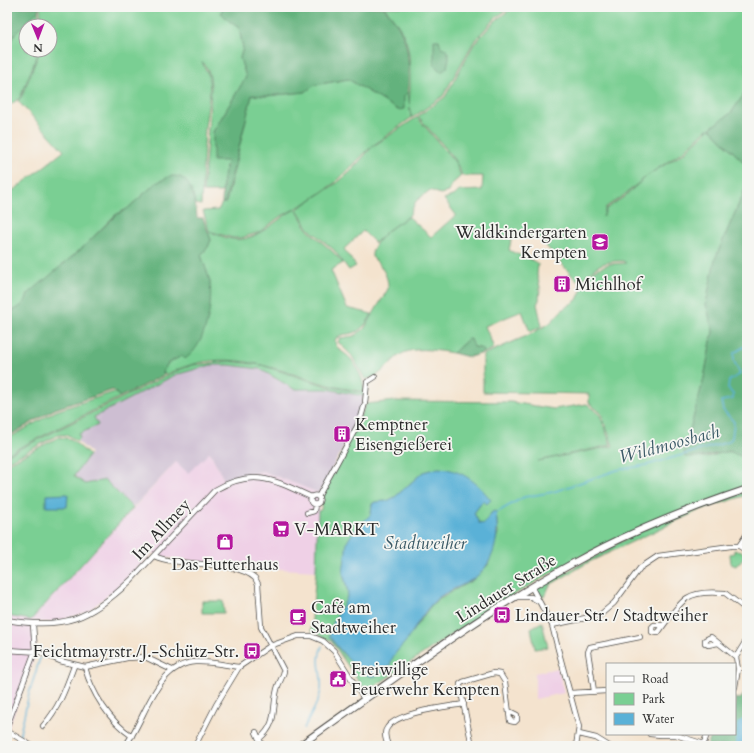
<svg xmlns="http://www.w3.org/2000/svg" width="754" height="753" font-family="Cardo,serif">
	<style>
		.built { fill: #efd0e6 }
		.industrial { fill: #cdbed2 }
		.green { fill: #7acf93; stroke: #527d5f; fill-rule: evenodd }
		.forest { fill: #63b27d; stroke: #476e54 }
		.water { fill: #5ab1d7; stroke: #426e81 }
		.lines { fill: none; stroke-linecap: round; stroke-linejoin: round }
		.stream { stroke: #5ab1d7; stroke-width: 1.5 }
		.river { stroke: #5ab1d7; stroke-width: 8 }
		.minor-casing { stroke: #494743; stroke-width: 6 }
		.secondary-casing { stroke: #494743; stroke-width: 8 }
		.minor { stroke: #fff; stroke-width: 4.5 }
		.secondary { stroke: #fff; stroke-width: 6 }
		.labels { text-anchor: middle; stroke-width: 3.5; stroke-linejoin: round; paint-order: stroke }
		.poi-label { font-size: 17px; fill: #2b2b2b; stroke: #f6f6f2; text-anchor: start }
		.street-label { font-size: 17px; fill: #2b2b2b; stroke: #f6f6f2 }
		.water-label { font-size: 18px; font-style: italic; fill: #3b5a67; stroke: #f6f6f2 }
	</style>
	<rect width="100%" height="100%" fill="#f6f6f2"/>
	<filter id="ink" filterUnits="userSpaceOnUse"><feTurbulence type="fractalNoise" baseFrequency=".025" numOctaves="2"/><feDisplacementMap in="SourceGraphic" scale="8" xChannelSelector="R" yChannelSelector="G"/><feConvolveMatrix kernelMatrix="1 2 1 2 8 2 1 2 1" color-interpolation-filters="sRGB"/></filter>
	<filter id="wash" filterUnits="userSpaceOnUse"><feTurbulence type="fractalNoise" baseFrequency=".012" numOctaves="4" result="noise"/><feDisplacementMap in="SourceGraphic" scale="16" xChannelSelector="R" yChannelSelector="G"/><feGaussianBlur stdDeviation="0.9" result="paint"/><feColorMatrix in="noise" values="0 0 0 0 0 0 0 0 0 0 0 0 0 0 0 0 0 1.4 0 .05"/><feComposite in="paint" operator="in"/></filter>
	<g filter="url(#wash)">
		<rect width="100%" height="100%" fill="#f4e3ce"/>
		<path class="built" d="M210 452 224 480 263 471 319 493 316 571 245 567 161 557 153 553 117 588 87 612 55 622H31L37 650 8 730H7V616L31 620 176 462Z
			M558 668 564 693 535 699V673Z"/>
		<path class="industrial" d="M211 365H229L260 369 294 389H327L364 396 358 420 319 493 263 471 224 480 210 452 188 473 176 462 133 508 105 480 85 484 74 475 91 453 77 441 80 438 78 434 97 425 94 417 175 375Z"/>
		<path class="green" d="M40 7H223L221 13 229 21 239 28 243 48 240 58 246 77 213 132 227 161 222 192H203L211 91C211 81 210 69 202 62L209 76 210 91 205 128 201 205 196 204 187 183H156L127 209 115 215 80 250 29 294C25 305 18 309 7 313V188L14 190 64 151 18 101 22 96 40 50H50V26H41Z
			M384 7H510L493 20 473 43 443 96 412 118C408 108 410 97 410 87 410 48 410 37 384 7Z
			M513 7H747V90L731 113 710 128 747 166V185L715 259 706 304 713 331 704 378 684 452C689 453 695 456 700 457 718 459 726 443 747 459V487L575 559 488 610 366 692 331 641 311 631 316 571 318 511 321 510 323 494 366 404 395 401 511 402 554 409 587 404 600 415 611 445 538 461 613 446 601 413 589 403V394L483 392V355L531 334 550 323 563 309 577 300 585 282 593 271 609 264 626 263 623 261C604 261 595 265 583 280H576L540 239 518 234 511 240 509 250C519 256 529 257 538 264L537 275 540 287 539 300 537 304 542 326 530 332 522 311 485 326 494 348 484 353 483 349 474 347 468 339 453 353C439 351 420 347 406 352 391 357 382 379 365 379L352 356 338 342 340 338 354 336 364 329 388 289C389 276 381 265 372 257 370 242 397 222 409 217L431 237 456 215 444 199 455 195 459 191 482 190 483 176H462C458 158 430 132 418 116L445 97 474 44 494 22ZM708 128 709 129 684 153 648 175 624 197 607 208 603 217 606 207 623 196 648 175 684 151ZM431 470 491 500 483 501 474 513 479 523 484 524 492 512 496 513 498 533 488 565 473 580 438 599 430 607 400 648 375 676C356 672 340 651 329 636L334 621 346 600 348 592 343 573 353 532 371 514 372 504 375 502 387 501 395 497 423 472Z
			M38 11 40 26H26V50H39L37 56 20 98 7 107V48L14 35Z
			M348 79 398 110 404 96 408 92 411 118 371 147 336 182 309 201 278 218 260 232 241 238H233L209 231 203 211 218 210 222 203H226L252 95 266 96 305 92 315 85Z
			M417 117 455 162 461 176 452 184 448 192 440 194 430 190 416 201 409 216 388 230 375 243 363 231 344 249 356 266 349 270 334 250 309 229 297 209 337 183 349 173 372 147Z
			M296 209 308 230 333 252 343 263 331 270 347 308 372 314C369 320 364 327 358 331 350 336 340 332 335 340 335 350 345 352 351 359 357 367 365 382 364 392 351 389 338 388 325 384 267 367 225 345 165 375L163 371 168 363 182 356 184 358 210 282 201 255 208 247 211 240 208 232C216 233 224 238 232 239 257 243 275 219 296 209Z
			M229 361 261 365 327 386 364 393V396L327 389H294L260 369 229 365H211L175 375 94 417 98 425 79 434 80 438 77 441 68 435H58L7 462V455L176 371 193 365Z
			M114 392 120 397 7 454V439L56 411Z
			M59 437 71 439 89 455 74 476 85 484 105 480 133 508 31 620 7 616V464Z
			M747 491V495L700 510 587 563 550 585 545 595 540 598 535 589 641 531 671 519Z
			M734 550 742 552 746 555 736 566 731 564 730 554 734 553Z
			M202 601H223L224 613H202Z
			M542 622 548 647 535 649 531 628Z"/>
		<path class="forest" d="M10 7H39L38 11 14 35 7 48V14Z
			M223 7H383C411 36 409 55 408 92L404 96V109L398 110 348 79 315 85 305 92 266 96 252 95 225 203H222L223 182 227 161H213V132L246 77 240 58 243 48 239 28 229 21 221 13Z
			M434 40H439L441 47 447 49 449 57 447 68 441 72 434 65Z
			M747 90V166L710 128 731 113Z
			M170 176C173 176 178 176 180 177 193 182 196 206 197 218H203L211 240 208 247 201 255C204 264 208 273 210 282 213 306 206 345 185 359L182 356 168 363 163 372 164 375 120 397 113 390 55 409 7 437V313C18 309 25 305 28 294L80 250 116 215 127 209 156 183Z
			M747 185V459L729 451 701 457H685L684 452 704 378 713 331 706 304 715 259Z
			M468 339H471L474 347 483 349 484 353 469 357 453 353Z
			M747 691V746H707L712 734H735V698L740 699Z"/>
		<path class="water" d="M438 468C461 469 477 482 491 500L487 504 483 501 474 513 479 523 484 524 492 512 495 511 496 513C500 536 494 566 473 579 463 586 447 591 438 598 426 608 416 626 407 640 400 649 393 653 390 665 386 668 380 674 375 676 364 681 335 644 329 636L334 621 346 600 348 592 343 573 347 542 353 532 371 514 372 504 375 502 387 501 395 497 423 472Z
			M68 494 67 507H46V495Z"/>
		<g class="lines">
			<path class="stream" d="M747 296V307
				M496 513 524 497 553 492 617 470 647 465 728 442 732 438 734 422 723 410 721 401 733 399V394L728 389 729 381 740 374 734 361V353L747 345
				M304 728C310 716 319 702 321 690 323 674 315 662 322 646
				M17 746 29 694 40 658"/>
			<path class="river" d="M740 746 741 725 747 721"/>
		</g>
	</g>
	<g filter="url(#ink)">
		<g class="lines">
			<defs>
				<path id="minor" d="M310.5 500a4.5 4.5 0 1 1 9 0a4.5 4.5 0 1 1-9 0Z
					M318 497 360 421 365 403 367 382 375 377
					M307 513 314 511 315 505
					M739 546 747 534
					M154 556C181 568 234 559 255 578L258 584 261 627 284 671C283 676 280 681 278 686 271 707 279 723 259 739L256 732
					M532 588 552 625 558 649 579 727 576 746
					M517 597H531L538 601
					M7 620C64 630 90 619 131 580L215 490C254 468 274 480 311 497
					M552 625 600 615 614 603 640 568 658 556 731 546H739L747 551
					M663 625H654L652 627V632L658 633C665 623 678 604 687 598 696 592 714 592 725 593L747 610
					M718 643 708 645 705 643V640L711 637 736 657
					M7 650 40 652 60 661 85 667 127 658 145 657 172 670
					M85 667C91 692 110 722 132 736
					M735 687 738 669 736 657 747 639
					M594 691 588 652 590 647 640 637
					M570 693 607 691
					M7 726 35 651 33 625
					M43 726C59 708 66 688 74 666
					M7 731 32 746
					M579 734 596 738 609 746
					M650 734 661 735 660 734
					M661 735H676L704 744
					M259 739 263 746
					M125 746C146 719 155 665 195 662 210 661 225 665 239 667
					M195 746 216 705 239 667 270 646 298 636H311L323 641 334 651 364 699
					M388 746C386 740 383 733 387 728 397 712 446 707 464 704
					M462 746 468 745 471 741 460 687V684L463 682 494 673 500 674 505 682 510 721 515 722 517 720V715L509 711
					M703 746 707 734"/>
				<path id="secondary" d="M299 746C390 682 479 614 577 561 631 531 688 509 747 489"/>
			</defs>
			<use href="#minor" class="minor-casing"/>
			<use href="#secondary" class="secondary-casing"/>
			<use href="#minor" class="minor"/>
			<use href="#secondary" class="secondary"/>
		</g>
	</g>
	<defs>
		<symbol id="school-square" viewBox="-11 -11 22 22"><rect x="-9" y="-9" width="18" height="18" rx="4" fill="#b5179e" stroke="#f6f6f2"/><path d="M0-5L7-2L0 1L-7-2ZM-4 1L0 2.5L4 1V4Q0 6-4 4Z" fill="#fff"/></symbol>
		<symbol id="building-square" viewBox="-11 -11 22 22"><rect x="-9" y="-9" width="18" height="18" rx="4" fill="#b5179e" stroke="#f6f6f2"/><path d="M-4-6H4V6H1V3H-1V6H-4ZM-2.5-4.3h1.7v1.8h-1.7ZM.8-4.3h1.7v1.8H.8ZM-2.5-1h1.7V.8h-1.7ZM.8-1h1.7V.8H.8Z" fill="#fff"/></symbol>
		<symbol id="supermarket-square" viewBox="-11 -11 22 22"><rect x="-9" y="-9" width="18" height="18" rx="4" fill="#b5179e" stroke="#f6f6f2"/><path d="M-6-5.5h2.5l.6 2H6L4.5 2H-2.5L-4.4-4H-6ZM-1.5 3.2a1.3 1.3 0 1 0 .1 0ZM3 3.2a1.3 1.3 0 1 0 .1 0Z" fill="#fff"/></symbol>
		<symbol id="shop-square" viewBox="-11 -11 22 22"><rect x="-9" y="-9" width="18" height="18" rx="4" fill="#b5179e" stroke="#f6f6f2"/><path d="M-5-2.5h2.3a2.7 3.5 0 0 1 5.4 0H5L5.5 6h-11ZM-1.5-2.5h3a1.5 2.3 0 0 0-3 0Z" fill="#fff"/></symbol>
		<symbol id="bus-square" viewBox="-11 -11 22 22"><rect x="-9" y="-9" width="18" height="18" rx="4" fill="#b5179e" stroke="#f6f6f2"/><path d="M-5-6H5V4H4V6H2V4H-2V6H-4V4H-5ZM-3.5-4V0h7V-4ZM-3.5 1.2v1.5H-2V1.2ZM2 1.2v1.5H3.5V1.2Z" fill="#fff"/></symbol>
		<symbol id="cafe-square" viewBox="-11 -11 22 22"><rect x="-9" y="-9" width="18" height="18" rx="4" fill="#b5179e" stroke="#f6f6f2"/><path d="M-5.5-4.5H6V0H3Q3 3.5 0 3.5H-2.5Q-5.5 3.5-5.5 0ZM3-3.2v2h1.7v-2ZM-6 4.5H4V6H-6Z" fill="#fff"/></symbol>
		<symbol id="civic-square" viewBox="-11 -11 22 22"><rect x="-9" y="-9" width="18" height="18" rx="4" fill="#b5179e" stroke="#f6f6f2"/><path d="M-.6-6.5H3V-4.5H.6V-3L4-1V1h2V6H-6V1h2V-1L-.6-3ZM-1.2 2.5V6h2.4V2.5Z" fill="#fff"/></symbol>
	</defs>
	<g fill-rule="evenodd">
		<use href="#school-square" x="590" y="232" width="20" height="20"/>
		<use href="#building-square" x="552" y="274" width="20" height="20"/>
		<use href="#building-square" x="332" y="424" width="20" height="20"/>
		<use href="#supermarket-square" x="271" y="519" width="20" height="20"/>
		<use href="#shop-square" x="215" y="532" width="20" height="20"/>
		<use href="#bus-square" x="492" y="605" width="20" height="20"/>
		<use href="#cafe-square" x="288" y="607" width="20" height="20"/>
		<use href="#bus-square" x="242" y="641" width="20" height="20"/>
		<use href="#civic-square" x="328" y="669" width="20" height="20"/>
	</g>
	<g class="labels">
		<g class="poi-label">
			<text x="587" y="238" text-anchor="end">Waldkindergarten<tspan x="587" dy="20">Kempten</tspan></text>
			<text x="575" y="290">Michlhof</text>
			<text x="355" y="430">Kemptner<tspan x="355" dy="20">Eisengießerei</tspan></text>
			<text x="294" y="535">V-MARKT</text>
			<text x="225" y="570" text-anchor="middle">Das Futterhaus</text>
			<text x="311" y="613">Café am<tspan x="311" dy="20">Stadtweiher</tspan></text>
			<text x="515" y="621">Lindauer Str. / Stadtweiher</text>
			<text x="239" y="657" text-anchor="end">Feichtmayrstr./J.-Schütz-Str.</text>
			<text x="351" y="675">Freiwillige<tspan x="351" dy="20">Feuerwehr Kempten</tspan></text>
		</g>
		<g class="street-label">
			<text transform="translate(161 529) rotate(-47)" y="6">Im Allmey</text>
			<text transform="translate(506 588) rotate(-32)" y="6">Lindauer Straße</text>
		</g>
		<g class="water-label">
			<text transform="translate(669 444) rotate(-15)" y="6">Wildmoosbach</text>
			<text x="425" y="549">Stadtweiher</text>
		</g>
	</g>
	<rect width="754" height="753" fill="none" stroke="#f6f6f2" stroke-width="24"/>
	<rect x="606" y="663" width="130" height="72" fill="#f6f6f2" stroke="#a5a5a2"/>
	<rect x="614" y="676" width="20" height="6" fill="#ffffff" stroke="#a5a5a2"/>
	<text x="642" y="683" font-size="12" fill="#2b2b2b">Road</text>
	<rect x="614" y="693" width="20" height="12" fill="#7acf93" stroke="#a5a5a2"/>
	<text x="642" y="703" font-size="12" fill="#2b2b2b">Park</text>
	<rect x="614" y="713" width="20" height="12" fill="#5ab1d7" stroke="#a5a5a2"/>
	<text x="642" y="723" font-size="12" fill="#2b2b2b">Water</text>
	<g transform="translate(38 38) rotate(179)"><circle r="19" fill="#f6f6f2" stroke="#a5a5a2"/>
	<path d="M0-3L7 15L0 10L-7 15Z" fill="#b5179e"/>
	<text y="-6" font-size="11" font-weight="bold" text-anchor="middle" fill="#2b2b2b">N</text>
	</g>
</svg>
